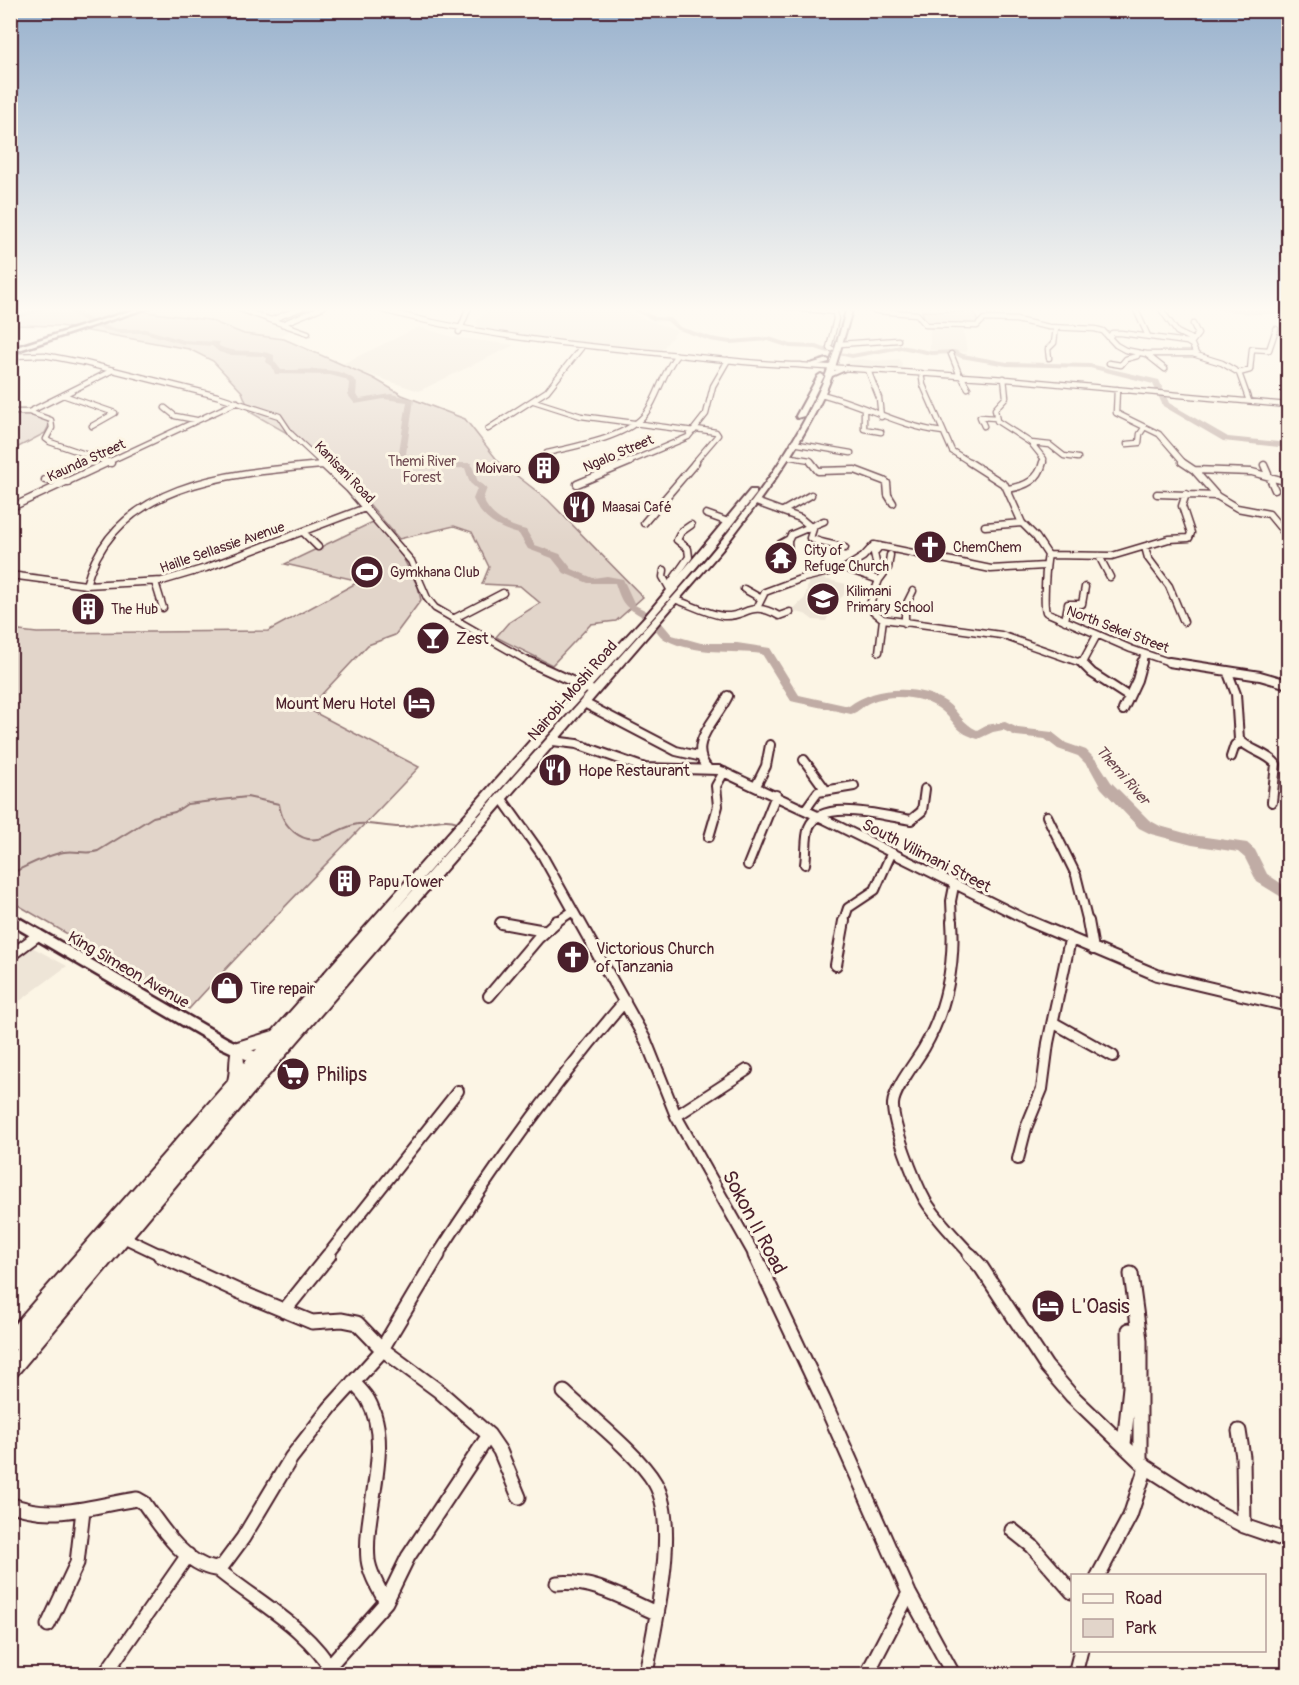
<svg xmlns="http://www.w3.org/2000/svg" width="1299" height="1685" font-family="Pangolin,sans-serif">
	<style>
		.built { fill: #eee5d7 }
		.green { fill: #e2d5ca; stroke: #967a7a; stroke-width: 1.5 }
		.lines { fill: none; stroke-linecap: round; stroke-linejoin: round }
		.stream { stroke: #917474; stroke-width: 2 }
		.river { fill: #c0aca5; fill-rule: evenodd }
		.minor-far4-casing { stroke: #4a1f2b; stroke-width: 7 }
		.minor-far3-casing { stroke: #4a1f2b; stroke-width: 9 }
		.minor-far2-casing { stroke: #4a1f2b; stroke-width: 12 }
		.minor-far1-casing { stroke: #4a1f2b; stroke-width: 14 }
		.minor-casing { stroke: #4a1f2b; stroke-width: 17 }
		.major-casing { stroke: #4a1f2b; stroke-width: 5 }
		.highway-casing { stroke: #4a1f2b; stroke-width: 4 }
		.minor-far4 { stroke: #fcf5e5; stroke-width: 4.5 }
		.minor-far3 { stroke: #fcf5e5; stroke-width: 6 }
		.minor-far2 { stroke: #fcf5e5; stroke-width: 8 }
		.minor-far1 { stroke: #fcf5e5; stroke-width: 10 }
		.minor { stroke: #fcf5e5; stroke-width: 13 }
		.major { fill: #fcf5e5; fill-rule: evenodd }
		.highway { fill: #fcf5e5; fill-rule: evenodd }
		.labels { text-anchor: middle; stroke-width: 6; stroke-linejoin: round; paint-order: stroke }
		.far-street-label { font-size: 14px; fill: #4a1f2b; stroke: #fcf5e5 }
		.far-park-label { font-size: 14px; fill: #704c53; stroke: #fcf5e5 }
		.far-poi-label { font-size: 14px; fill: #4a1f2b; stroke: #fcf5e5; text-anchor: start }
		.far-water-label { font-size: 15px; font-style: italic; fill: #6d4950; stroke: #fcf5e5 }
		.poi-label { font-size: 16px; fill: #4a1f2b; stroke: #fcf5e5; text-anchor: start }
		.street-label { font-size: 16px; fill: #4a1f2b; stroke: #fcf5e5 }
		.near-poi-label { font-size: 20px; fill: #4a1f2b; stroke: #fcf5e5; text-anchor: start }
		.near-street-label { font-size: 20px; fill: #4a1f2b; stroke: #fcf5e5 }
	</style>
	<rect width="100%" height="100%" fill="#fcf5e5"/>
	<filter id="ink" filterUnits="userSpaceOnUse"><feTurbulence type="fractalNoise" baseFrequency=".0167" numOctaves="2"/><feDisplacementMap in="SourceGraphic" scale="12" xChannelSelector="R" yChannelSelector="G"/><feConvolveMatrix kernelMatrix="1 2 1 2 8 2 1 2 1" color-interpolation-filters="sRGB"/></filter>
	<g filter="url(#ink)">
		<path class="built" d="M154 307H303L270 321 292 330 264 342 197 316 174 324 134 313Z
			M493 307H613L677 331 660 352 481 331 476 321Z
			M930 326 963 328 967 352 930 350Z
			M419 327 453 337 514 345 419 391 340 365Z
			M862 359 875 361 900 359 903 369 846 366 847 361Z
			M816 577 846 584 844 595 834 604 826 621 813 620 805 614 791 611 805 598 809 579Z
			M30 946 67 966 13 1006 11 1003 10 961Z"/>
		<path class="green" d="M11 307H126L123 309 209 320 244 334 284 339 373 378 402 395 465 419 498 461 548 500 643 597 616 621 591 624 552 665 496 637 508 623 540 603 520 586 482 584 489 567 472 532 454 526 399 539 353 485 301 441 250 412 242 392 213 361 189 349 60 326 11 325Z
			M922 311 974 312 979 325 926 324Z
			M27 413 46 419 49 425 45 433 11 451 10 414Z
			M373 522 400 552 418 587 421 600 395 635 368 645 308 709 419 767C343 848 264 926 189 1009L119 964 11 901V630L37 633 268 631 360 581 285 564Z"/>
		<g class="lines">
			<path class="stream" d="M10 874C27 866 46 855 64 852 76 850 86 855 98 851L153 817 175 812 187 804 247 797 279 804C281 816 284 823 294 832 317 851 334 828 358 824 370 822 388 828 403 827 420 826 443 816 457 822"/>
			<path class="river" d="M46 307H56L10 320V316Z
				M60 307 74 309 98 324 118 329H145L183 340 219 342V346C236 355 256 347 274 355V361L281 370C304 371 339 364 357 382L356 395 360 399 391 394 414 399 406 454 443 463H471L478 482 487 488 483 499C491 518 507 525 526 530L535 545 560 554 572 569 593 578 607 576 623 579 635 605 656 616 672 635 701 643H737L770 648 799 695 849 706C874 686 920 684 946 702 958 711 963 724 977 730L986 725 1005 722 1018 728 1052 732 1066 743 1086 750 1098 762 1111 782 1149 820 1160 826 1192 835 1247 843 1255 850 1267 874 1288 888V901L1257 882 1245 858 1238 852 1192 845 1151 834 1139 828 1101 788 1090 768 1078 756 1058 749 1045 739 1016 736 1003 730 993 732 978 739C955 732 958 725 942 711 925 696 891 693 871 702 863 705 859 712 851 714L795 702 791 701 762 654C731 650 695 655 666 640 658 636 654 625 647 620 626 605 624 611 615 583H588L564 573 552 558 528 549 519 534C498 529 482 519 473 499L477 489 470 483 465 468 443 469 398 458 407 402 384 399 355 404 348 395 349 383 345 379 330 375 275 374 272 366 266 362 267 358 262 356 229 355 219 352 212 346 183 344 145 333H118L96 328Z
				M625 307H633L656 317 671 318 680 327 711 337 730 340 769 337 791 344 817 345 832 351 828 353 816 349 790 348 768 341 730 344 710 341 676 329 667 321 653 320Z
				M1209 307 1288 310V314H1253L1212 309Z
				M901 345 931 351 955 350 963 354 1007 362 1090 364 1159 380 1169 403 1228 437 1288 443V448L1223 441 1163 406 1153 384 1090 368 1007 366 961 358 953 354 931 355 901 349 852 358 835 354 839 352 852 354Z"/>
			<defs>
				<path id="minor-far4" d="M234 307 308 333
					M372 307C473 336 574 345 678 355 719 359 760 365 801 365
					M787 307 835 312 836 319 829 348 832 349
					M864 307 877 311 917 314 926 325 977 326 984 319 1016 320 1049 327 1095 329 1103 331 1116 345 1125 350 1146 354H1193L1222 363 1239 373 1249 401
					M1160 308 1177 332 1193 340
					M1136 310 1148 336
					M271 320 304 307
					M282 324 323 307
					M459 332 469 307
					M1109 338 1112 333H1121L1187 342 1192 345 1196 354
					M1191 343 1198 334 1193 324
					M840 344 898 340
					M951 354 960 376
					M1146 354 1165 369
					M10 356 44 355 85 363 217 396 279 416 291 434 322 463
					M1049 358 1048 349 1054 343 1056 328
					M1109 363 1121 365 1126 359 1137 356 1138 353
					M796 365 1006 379 1288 405
					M868 370 879 398 881 417
					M921 373 923 385 952 451 971 463
					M1239 373 1250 370 1252 349 1269 350 1276 329
					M961 376 968 388
					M1004 378 1006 397 995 409 997 421 1031 443 1044 459 1043 463
					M1117 389 1116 413 1159 434 1184 463
					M821 394C863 404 900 427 943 432
					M63 395 115 413 92 426
					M534 401 581 416 694 431
					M165 408 175 416 196 420
					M864 409V429L881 432
					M10 412H29L113 370
					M29 412 51 420 52 428 46 439 50 442 111 463
					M984 426 980 417 996 418
					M488 429 547 391 581 348
					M793 443 851 453
					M1031 443 1050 445 1064 456 1078 458
					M1127 444 1139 443 1140 434 1144 428
					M547 453C575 446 628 438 646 413 659 395 662 373 677 355
					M785 456 810 460 812 463
					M1287 457 1288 463
					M106 463 237 402
					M626 463 688 437 706 414 713 386 728 360
					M694 463 718 435 716 432 696 429"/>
				<path id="minor-far3" d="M107 462 111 463
					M320 462 349 489 411 561 427 598 435 608 533 664
					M811 462 818 471 855 470 884 481 887 483 888 495 893 503
					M969 462 1005 485 1022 523 1036 537 1048 555C1046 564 1043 604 1046 612L1131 649 1175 664
					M1182 462 1194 470 1252 472 1288 482
					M1264 465 1275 490
					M1194 470 1217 496 1237 508 1269 514 1288 537
					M45 480 68 482
					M577 484 630 462
					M1008 489C1026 486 1039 480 1043 462
					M1157 494 1217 496
					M756 502 800 518 813 529 810 538C825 545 832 543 845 548
					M10 508 109 462
					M783 511 811 495
					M706 514 728 522
					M644 523 696 462
					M985 526 1022 523
					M304 533 318 547
					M1145 547 1148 558 1169 586 1184 622
					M1048 555 1112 556 1169 539 1189 538 1191 533 1182 506 1186 494
					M775 556 780 544 789 539
					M1099 556 1110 577
					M789 560 788 541 791 535 824 521
					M877 567 874 553 880 546
					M845 568 879 580 870 604 873 611 883 619 1001 635 1078 662 1083 661 1097 635
					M664 570 663 577 671 591
					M10 575 86 585 162 581 206 568 365 508
					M879 580 888 568 890 555
					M155 582 163 608
					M86 585C114 481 233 473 323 465
					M673 589 672 581 689 557 688 549 677 540 681 532 691 525
					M744 589 760 598
					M677 600C691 605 708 614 723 616 747 618 749 599 779 616L790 612
					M757 608 765 592 800 579 845 568 863 557 874 545 991 569 1045 566
					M453 619 503 593
					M1065 621 1068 604H1082L1085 587
					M905 623V607L913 591
					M879 652 883 619
					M1081 662 1083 664
					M1142 664 1144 655"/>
				<path id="minor-far2" d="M530 662 591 690
					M1081 662 1092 673 1129 697
					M1169 662 1260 676 1288 684
					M1228 673 1236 694 1239 739C1249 751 1266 752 1276 764L1272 802
					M584 703 676 751 698 756
					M1123 710 1137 680 1142 662
					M553 741 577 744 645 768 719 770 824 819 1033 923
					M1231 757 1235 745 1241 743
					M804 760 825 789
					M708 769C686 744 716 721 728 696
					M756 786 766 766 770 745
					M502 799 542 855 580 923
					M805 810 818 792 854 786
					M1047 816 1076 875 1088 923
					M709 837 718 806 716 786 724 772
					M805 864C807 852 805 838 809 827 821 797 888 817 911 820L922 811 925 789
					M748 865 776 795
					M555 923 573 911
					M843 923 848 908 875 890 891 854
					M952 923 951 901 954 886"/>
				<path id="minor-far1" d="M579 921 646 1041 676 1116 755 1256
					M952 921C955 965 946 1010 924 1048 915 1063 894 1089 893 1104 892 1124 915 1182 925 1200 937 1220 956 1238 972 1256
					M1029 921 1157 975 1288 1006
					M1088 921 1093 949
					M501 923 545 931
					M10 956 38 935
					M836 965 844 921
					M489 996 538 938 557 921
					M1054 1023 1113 1056
					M676 1116 747 1070
					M1018 1159 1026 1128 1042 1089 1048 1043 1070 940
					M123 1237 163 1256
					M327 1256 458 1091
					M437 1256C494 1167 556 1081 625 1001"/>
				<path id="minor" d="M160 1255 240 1292 312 1322 342 1320 357 1323 382 1349 439 1391 489 1435 500 1451 519 1497
					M755 1255 823 1399 909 1593 953 1674
					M970 1255 981 1267 1046 1366 1071 1395 1146 1467 1215 1511 1244 1526 1288 1541
					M1131 1274 1140 1340V1461
					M284 1311 329 1255
					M353 1382C358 1388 364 1393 368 1400 394 1446 363 1510 368 1560 370 1575 379 1589 386 1602
					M564 1392C590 1417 638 1454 655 1483 680 1526 654 1626 646 1674
					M1239 1431 1243 1457 1244 1526
					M1124 1444 1130 1387 1129 1330
					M10 1504C53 1522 93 1505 137 1499L144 1503C161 1527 184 1564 215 1569L223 1565 243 1538 291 1458 330 1408 379 1354 438 1255
					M1012 1530 1032 1546 1072 1592
					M217 1569C257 1602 309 1628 334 1674
					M1098 1576 1130 1516 1146 1467
					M557 1583C593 1579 624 1599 656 1613
					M48 1625 77 1563 83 1510
					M330 1665 386 1602 408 1557 489 1435
					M105 1674 188 1555
					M867 1674 909 1593
					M1075 1674 1081 1650"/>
				<path id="major" d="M143 307H150L10 353V349Z
					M10 913 228 1039 267 1057 269 1061 267 1065 263 1067 220 1047 10 924Z"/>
				<path id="highway" d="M847 307H853L834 371 847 366 850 368 832 376C807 440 763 497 722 550L266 1078 16 1376 10 1379V1356L16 1349 10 1352V1329L228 1081C232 1066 228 1057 234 1043L273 1031 536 734 647 614 750 490H756V494C690 579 617 658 545 738 494 796 444 854 393 913 464 832 536 751 607 671 682 586 770 497 818 393 831 366 839 336 847 307ZM257 1049 244 1063 243 1053Z
					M827 359 829 360V362L810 367 807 365Z
					M821 374 824 376 804 416 797 418 796 416 818 376Z"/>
			</defs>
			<use href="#minor-far4" class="minor-far4-casing"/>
			<use href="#minor-far3" class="minor-far3-casing"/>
			<use href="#minor-far2" class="minor-far2-casing"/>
			<use href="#minor-far1" class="minor-far1-casing"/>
			<use href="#minor" class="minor-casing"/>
			<use href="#major" class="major-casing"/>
			<use href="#highway" class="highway-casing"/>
			<use href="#minor-far4" class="minor-far4"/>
			<use href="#minor-far3" class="minor-far3"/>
			<use href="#minor-far2" class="minor-far2"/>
			<use href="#minor-far1" class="minor-far1"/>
			<use href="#minor" class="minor"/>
			<use href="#major" class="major"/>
			<use href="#highway" class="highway"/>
		</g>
	</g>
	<linearGradient id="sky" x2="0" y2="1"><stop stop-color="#98b1cd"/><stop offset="0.57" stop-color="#fefaf3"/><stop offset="1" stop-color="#fefaf3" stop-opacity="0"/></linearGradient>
	<rect width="1299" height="543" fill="url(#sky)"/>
	<defs>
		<symbol id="building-disc" viewBox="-11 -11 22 22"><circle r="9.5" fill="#4a1f2b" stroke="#fcf5e5"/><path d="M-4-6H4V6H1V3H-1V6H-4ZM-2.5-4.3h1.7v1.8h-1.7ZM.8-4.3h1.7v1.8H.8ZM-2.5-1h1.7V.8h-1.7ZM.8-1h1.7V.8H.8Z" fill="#fff"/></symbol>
		<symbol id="restaurant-disc" viewBox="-11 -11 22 22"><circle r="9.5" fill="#4a1f2b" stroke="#fcf5e5"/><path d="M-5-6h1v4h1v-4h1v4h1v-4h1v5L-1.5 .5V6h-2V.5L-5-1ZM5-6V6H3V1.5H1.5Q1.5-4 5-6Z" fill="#fff"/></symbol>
		<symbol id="church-disc" viewBox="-11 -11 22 22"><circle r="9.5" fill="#4a1f2b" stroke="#fcf5e5"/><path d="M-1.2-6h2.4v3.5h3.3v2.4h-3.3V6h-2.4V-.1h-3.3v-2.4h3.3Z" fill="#fff"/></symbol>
		<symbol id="temple-disc" viewBox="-11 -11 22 22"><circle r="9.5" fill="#4a1f2b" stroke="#fcf5e5"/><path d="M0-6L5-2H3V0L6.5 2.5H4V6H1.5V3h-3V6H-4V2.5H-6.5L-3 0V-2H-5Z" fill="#fff"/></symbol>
		<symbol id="stadium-disc" viewBox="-11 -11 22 22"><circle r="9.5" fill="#4a1f2b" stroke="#fcf5e5"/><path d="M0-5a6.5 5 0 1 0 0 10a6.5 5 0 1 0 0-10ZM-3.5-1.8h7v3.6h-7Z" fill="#fff"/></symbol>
		<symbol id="school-disc" viewBox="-11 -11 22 22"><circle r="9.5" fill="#4a1f2b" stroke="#fcf5e5"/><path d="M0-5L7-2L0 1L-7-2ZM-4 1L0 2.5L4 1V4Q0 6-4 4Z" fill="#fff"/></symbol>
		<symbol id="bar-disc" viewBox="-11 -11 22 22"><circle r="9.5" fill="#4a1f2b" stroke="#fcf5e5"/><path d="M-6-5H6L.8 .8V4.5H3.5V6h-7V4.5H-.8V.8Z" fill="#fff"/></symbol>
		<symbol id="hotel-disc" viewBox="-11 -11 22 22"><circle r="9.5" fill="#4a1f2b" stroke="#fcf5e5"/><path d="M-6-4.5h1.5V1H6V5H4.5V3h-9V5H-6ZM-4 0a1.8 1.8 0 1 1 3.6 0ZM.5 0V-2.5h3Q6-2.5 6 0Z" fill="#fff"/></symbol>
		<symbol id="shop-disc" viewBox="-11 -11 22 22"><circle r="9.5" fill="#4a1f2b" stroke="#fcf5e5"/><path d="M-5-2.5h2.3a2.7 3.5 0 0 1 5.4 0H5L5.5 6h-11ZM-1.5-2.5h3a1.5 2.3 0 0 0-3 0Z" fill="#fff"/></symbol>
		<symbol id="supermarket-disc" viewBox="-11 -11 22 22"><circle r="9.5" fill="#4a1f2b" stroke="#fcf5e5"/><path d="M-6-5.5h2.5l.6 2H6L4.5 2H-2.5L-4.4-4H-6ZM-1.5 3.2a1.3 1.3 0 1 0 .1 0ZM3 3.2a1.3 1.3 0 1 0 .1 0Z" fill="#fff"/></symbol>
	</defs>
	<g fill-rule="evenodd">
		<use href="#building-disc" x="525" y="449" width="38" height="38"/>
		<use href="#restaurant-disc" x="560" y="488" width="38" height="38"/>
		<use href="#church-disc" x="911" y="528" width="38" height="38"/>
		<use href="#temple-disc" x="762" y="539" width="38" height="38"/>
		<use href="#stadium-disc" x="348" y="553" width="38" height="38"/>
		<use href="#school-disc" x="804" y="580" width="38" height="38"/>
		<use href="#building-disc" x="69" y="590" width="38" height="38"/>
		<use href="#bar-disc" x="414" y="619" width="38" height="38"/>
		<use href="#hotel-disc" x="400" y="684" width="38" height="38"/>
		<use href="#restaurant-disc" x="536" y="751" width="38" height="38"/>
		<use href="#building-disc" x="326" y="862" width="38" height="38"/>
		<use href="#church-disc" x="554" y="938" width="38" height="38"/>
		<use href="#shop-disc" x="208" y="969" width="38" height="38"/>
		<use href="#supermarket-disc" x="274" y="1055" width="38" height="38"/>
		<use href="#hotel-disc" x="1029" y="1287" width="38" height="38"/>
	</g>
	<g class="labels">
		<g class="far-street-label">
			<text transform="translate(618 453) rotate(-23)" y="5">Ngalo Street</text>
			<text transform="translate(86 460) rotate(-24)" y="5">Kaunda Street</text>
			<text transform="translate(345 472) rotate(46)" y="5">Kanisani Road</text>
			<text transform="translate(222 547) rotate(-19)" y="5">Haille Sellassie Avenue</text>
			<text transform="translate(1118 629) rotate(21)" y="5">North Sekei Street</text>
		</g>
		<g class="far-park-label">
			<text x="422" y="466">Themi River<tspan x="422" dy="16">Forest</tspan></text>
		</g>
		<g class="far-poi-label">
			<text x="521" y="473" text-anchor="end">Moivaro</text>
			<text x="602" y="512">Maasai Café</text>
			<text x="953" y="552">ChemChem</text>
			<text x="804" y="555">City of<tspan x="804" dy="16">Refuge Church</tspan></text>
			<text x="390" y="577">Gymkhana Club</text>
			<text x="846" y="596">Kilimani<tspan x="846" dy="16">Primary School</tspan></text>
			<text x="111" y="614">The Hub</text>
		</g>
		<g class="far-water-label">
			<text transform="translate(1123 775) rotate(49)" y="5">Themi River</text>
		</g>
		<g class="poi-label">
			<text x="456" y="644">Zest</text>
			<text x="396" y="709" text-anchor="end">Mount Meru Hotel</text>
			<text x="578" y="776">Hope Restaurant</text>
			<text x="368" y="887">Papu Tower</text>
			<text x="596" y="954">Victorious Church<tspan x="596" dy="18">of Tanzania</tspan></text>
			<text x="250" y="994">Tire repair</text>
		</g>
		<g class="street-label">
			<text transform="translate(572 690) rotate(-49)" y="6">Nairobi-Moshi Road</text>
			<text transform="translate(927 855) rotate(27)" y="6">South Vilimani Street</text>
			<text transform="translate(129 969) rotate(30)" y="6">King Simeon Avenue</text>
		</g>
		<g class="near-poi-label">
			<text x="316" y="1081">Philips</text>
			<text x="1071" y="1313">L'Oasis</text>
		</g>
		<g class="near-street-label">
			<text transform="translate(755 1222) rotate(62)" y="7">Sokon II Road</text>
		</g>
	</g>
	<rect width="1299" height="1685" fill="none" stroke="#fcf5e5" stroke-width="36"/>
	<rect x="18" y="18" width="1263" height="1649" fill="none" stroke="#4a1f2b" stroke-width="2" filter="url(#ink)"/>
	<rect x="1071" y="1574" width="195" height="78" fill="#fcf5e5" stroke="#b59f9b" stroke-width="1.5"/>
	<rect x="1083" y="1594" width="30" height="9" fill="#fcf5e5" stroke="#b59f9b" stroke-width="1.5"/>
	<text x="1125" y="1604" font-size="18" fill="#4a1f2b">Road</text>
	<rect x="1083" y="1619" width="30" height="18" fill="#e2d5ca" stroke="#b59f9b" stroke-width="1.5"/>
	<text x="1125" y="1634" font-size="18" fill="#4a1f2b">Park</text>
</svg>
